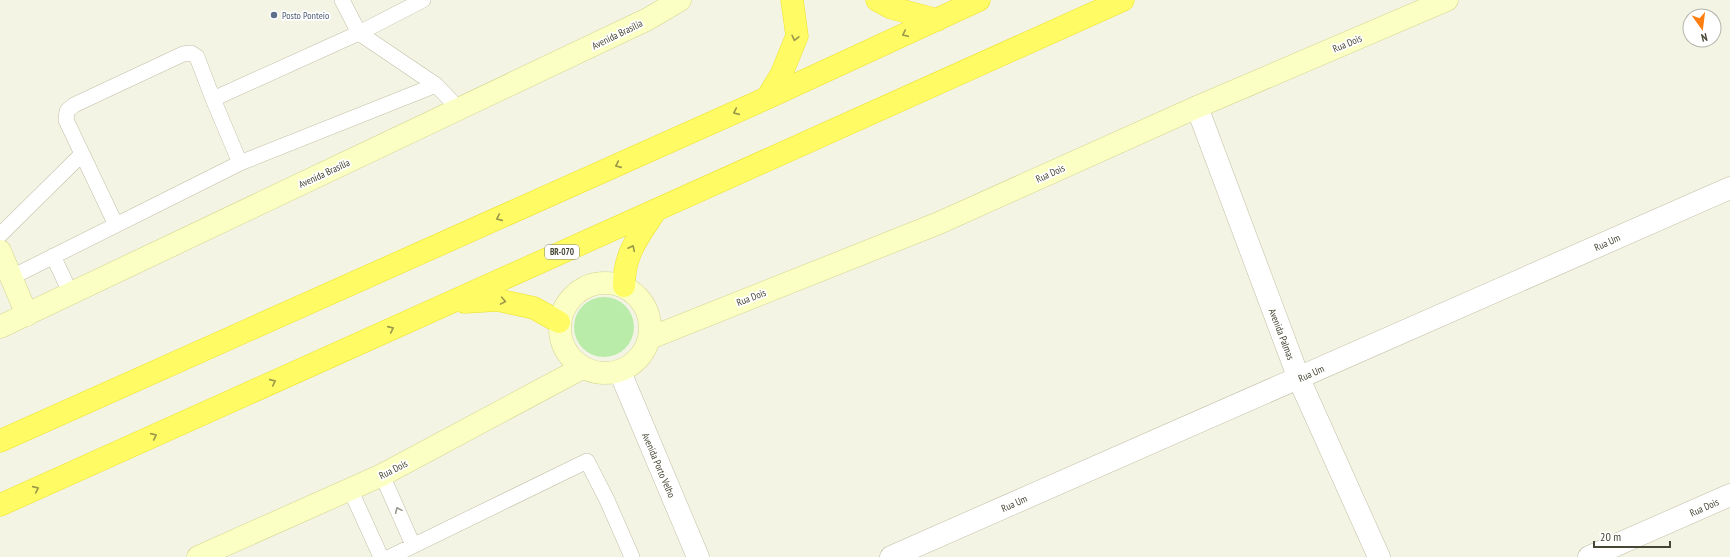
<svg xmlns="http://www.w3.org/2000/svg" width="1730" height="557" font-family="'PT Sans Narrow',sans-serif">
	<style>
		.green { fill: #b9eca9 }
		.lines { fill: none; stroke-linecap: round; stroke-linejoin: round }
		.lane-casing { stroke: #c0bfa6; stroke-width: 16 }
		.street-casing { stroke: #c0bfa6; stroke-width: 23 }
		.secondary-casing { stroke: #d2d48e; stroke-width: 23 }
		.highway-casing { stroke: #ebe027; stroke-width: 23 }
		.lane { stroke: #fff; stroke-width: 15 }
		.street { stroke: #fff; stroke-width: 22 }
		.secondary { stroke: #fbffc3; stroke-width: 22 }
		.highway { stroke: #fffb64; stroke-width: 22 }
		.oneway { stroke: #9a974a }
		.oneway2 { stroke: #9a998f }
		.service-dot { fill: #5c6f8a; stroke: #fff; stroke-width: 1.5 }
		.labels { text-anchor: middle; stroke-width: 3.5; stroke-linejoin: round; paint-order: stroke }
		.shield { fill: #fff; stroke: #7e7d71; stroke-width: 1 }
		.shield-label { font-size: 9px; font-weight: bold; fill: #474534 }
		.service-label { font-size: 10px; fill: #4e5e75; stroke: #fff; text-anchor: start }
		.street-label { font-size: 10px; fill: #474534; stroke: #fff }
	</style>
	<rect width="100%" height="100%" fill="#f4f4e4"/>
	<path class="green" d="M574 327a30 30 0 1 1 60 0a30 30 0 1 1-60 0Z"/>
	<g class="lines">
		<defs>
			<path id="lane" d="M342 0 359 33 436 85 459 109
				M240 163 436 85
				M116 225 66 120 67 111 74 105 183 54 191 53 197 57 213 99
				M0 235 82 154
				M53 256 71 294
				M12 277 240 163 213 99 359 33 423 0
				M382 475 413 545
				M350 489 381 557
				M390 557 587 461 607 500 632 557"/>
			<path id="street" d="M1197 107 1299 379 1379 557
				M620 372 698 557
				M891 557 1730 188
				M1589 557 1730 495"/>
			<path id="secondary" d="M0 251 27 315
				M560 328a45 45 0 1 1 90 0a45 45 0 1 1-90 0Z
				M0 327 648 19 680 0
				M650 338 939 223 1197 107 1447 0
				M198 557 382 475 582 368"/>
			<path id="highway" d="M877 0 892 8 937 20
				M767 98 781 75 797 36 792 0
				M624 286C624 253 639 236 656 210
				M464 302 498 300 534 308 559 322
				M0 441 767 98 979 0
				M0 505 1123 0"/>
		</defs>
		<use href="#lane" class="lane-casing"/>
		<use href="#street" class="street-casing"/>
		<use href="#secondary" class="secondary-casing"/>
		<use href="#highway" class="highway-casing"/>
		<use href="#lane" class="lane"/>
		<use href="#street" class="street"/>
		<use href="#secondary" class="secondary"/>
		<use href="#highway" class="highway"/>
	</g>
	<defs><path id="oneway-chevron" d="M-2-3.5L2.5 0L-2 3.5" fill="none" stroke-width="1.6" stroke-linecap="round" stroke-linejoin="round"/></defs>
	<g class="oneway">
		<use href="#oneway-chevron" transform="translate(905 34) rotate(155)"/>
		<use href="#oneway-chevron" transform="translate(795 38) rotate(103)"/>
		<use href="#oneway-chevron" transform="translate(736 112) rotate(156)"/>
		<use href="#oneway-chevron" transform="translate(618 165) rotate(156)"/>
		<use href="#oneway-chevron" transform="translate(499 218) rotate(156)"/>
		<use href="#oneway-chevron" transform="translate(632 248) rotate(-64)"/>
		<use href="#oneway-chevron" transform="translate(503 301) rotate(10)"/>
		<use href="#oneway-chevron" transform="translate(391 329) rotate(-24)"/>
		<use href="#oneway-chevron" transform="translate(273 382) rotate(-24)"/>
		<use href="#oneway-chevron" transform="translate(154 436) rotate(-24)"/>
		<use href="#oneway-chevron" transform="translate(36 489) rotate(-24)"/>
	</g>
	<use class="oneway2" href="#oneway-chevron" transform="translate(398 510) rotate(-114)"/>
	<circle class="service-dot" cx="274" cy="15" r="4"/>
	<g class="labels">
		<rect class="shield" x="545" y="245" width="34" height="14" rx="3"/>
		<g class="shield-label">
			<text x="562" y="255">BR-070</text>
		</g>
		<g class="service-label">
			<text x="282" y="19">Posto Ponteio</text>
		</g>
		<g class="street-label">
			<text transform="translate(617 34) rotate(-26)" y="4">Avenida Brasília</text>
			<text transform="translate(1347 43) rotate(-23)" y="4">Rua Dois</text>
			<text transform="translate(324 173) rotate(-25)" y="4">Avenida Brasília</text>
			<text transform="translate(1050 173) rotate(-24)" y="4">Rua Dois</text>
			<text transform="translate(1607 242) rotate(-24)" y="4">Rua Um</text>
			<text transform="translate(751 297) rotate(-21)" y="4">Rua Dois</text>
			<text transform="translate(1282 334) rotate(69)" y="4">Avenida Palmas</text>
			<text transform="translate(1311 373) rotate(-24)" y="4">Rua Um</text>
			<text transform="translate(659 465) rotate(67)" y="4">Avenida Porto Velho</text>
			<text transform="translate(393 469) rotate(-27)" y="4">Rua Dois</text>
			<text transform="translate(1014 503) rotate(-24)" y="4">Rua Um</text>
			<text transform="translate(1704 507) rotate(-24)" y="4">Rua Dois</text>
		</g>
	</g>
	<g transform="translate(1702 28) rotate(166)"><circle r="19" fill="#ffffff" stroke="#b5b5ae"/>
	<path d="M0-3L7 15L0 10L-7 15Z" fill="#ff7e10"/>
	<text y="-6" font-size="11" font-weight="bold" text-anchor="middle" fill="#474534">N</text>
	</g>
	<path d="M1594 541v6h76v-6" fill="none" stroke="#474534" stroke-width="2"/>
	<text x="1600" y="541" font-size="12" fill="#474534" stroke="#ffffff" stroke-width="3" paint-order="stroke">20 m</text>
</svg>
